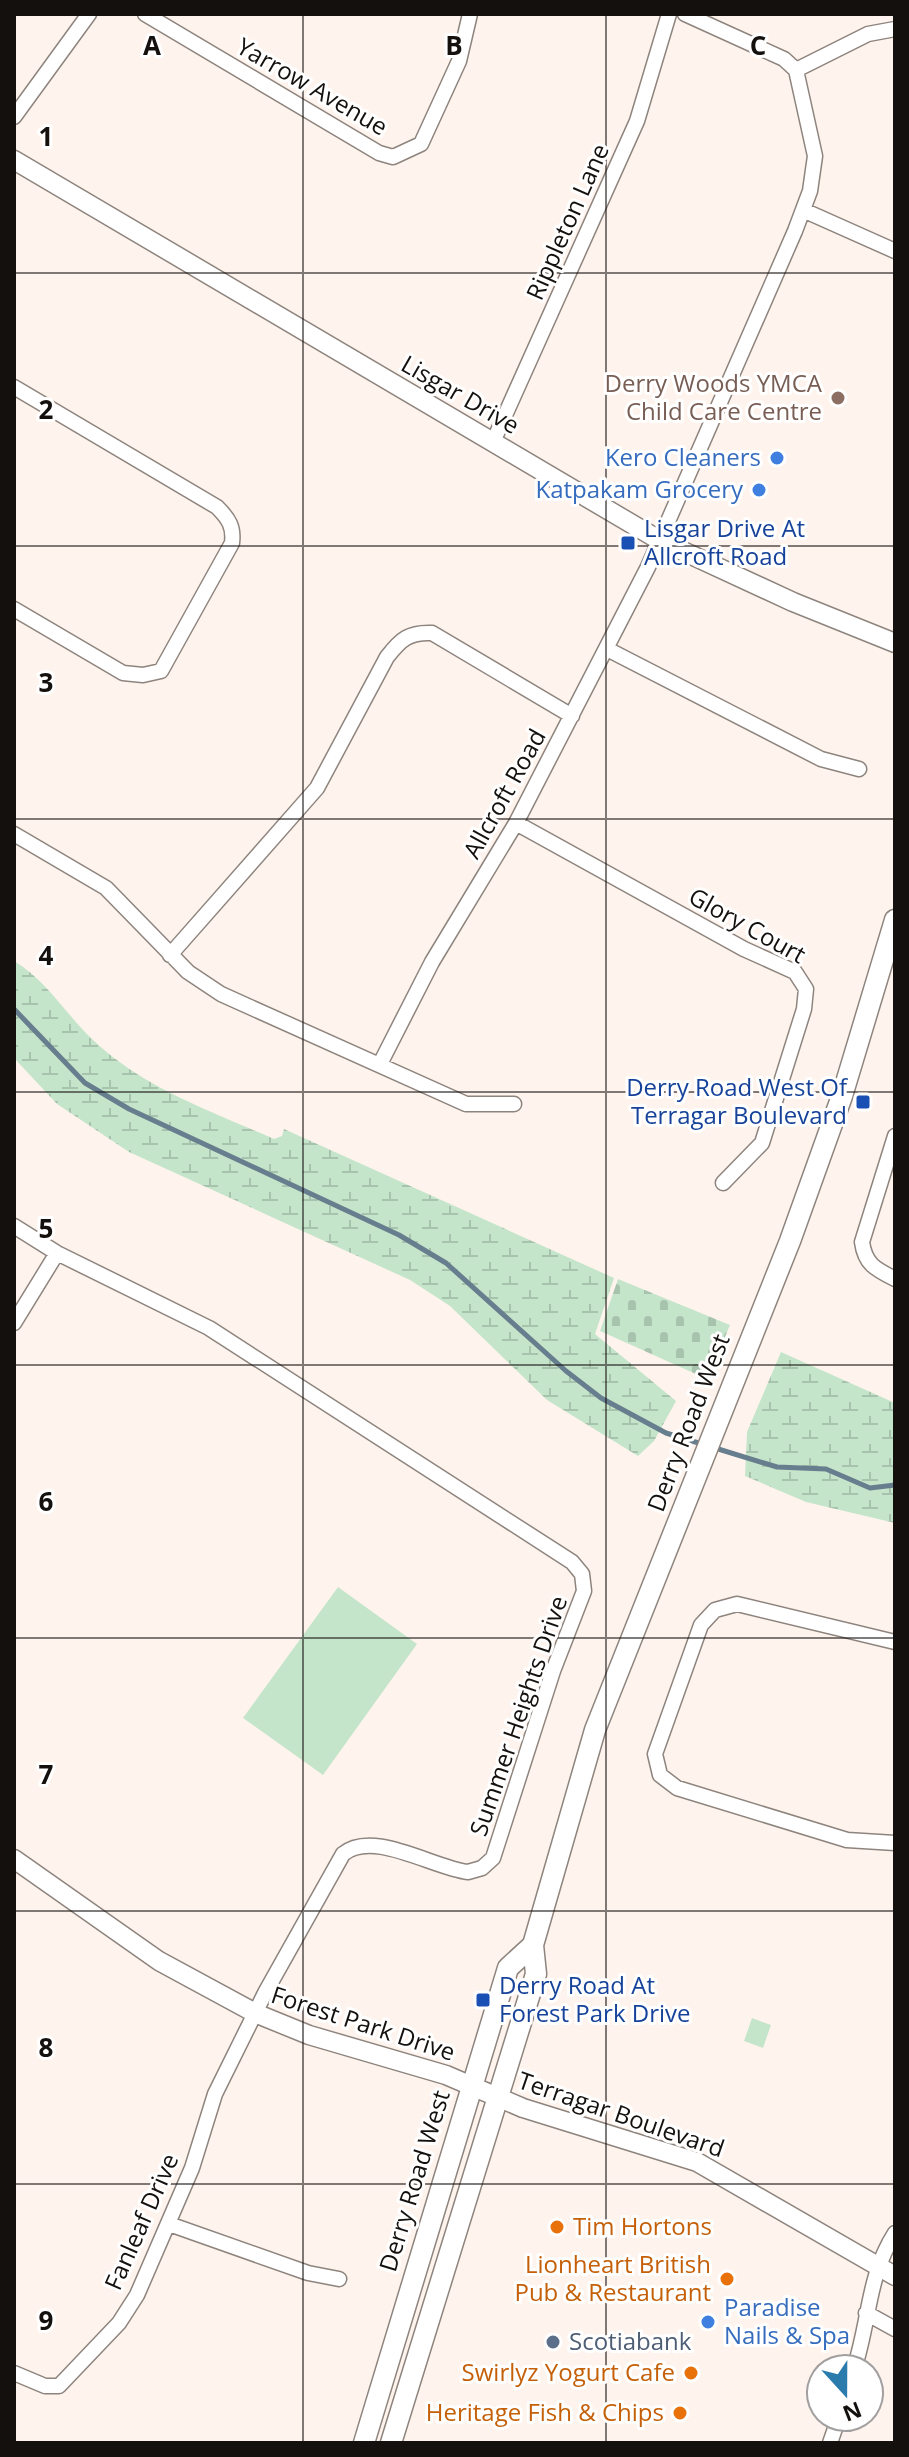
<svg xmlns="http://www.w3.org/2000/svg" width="909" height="2457" font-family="'Open Sans',sans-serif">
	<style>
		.green { fill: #c5e5cb }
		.wetland { fill: url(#wetland-marsh) }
		.cemetery { fill: url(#cemetery-stones) }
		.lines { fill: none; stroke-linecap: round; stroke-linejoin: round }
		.stream { stroke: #667e8d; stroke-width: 5 }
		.minor-casing { stroke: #8e847e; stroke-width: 17 }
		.tertiary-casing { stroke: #8e847e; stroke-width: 21 }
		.secondary-casing { stroke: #8e847e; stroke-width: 23 }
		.minor { stroke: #fff; stroke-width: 14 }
		.tertiary { stroke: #fff; stroke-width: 18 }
		.secondary { stroke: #fff; stroke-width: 20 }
		.grid { fill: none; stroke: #14100e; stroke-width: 2; stroke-opacity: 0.55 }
		.education-dot { fill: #8d6e63; stroke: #fff; stroke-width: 3 }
		.shop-dot { fill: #3f7fe0; stroke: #fff; stroke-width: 3 }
		.transit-dot { fill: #1a4fb4; stroke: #fff; stroke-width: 3 }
		.food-dot { fill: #e8710a; stroke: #fff; stroke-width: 3 }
		.service-dot { fill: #5c6f8a; stroke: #fff; stroke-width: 3 }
		.labels { text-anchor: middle; stroke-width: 6; stroke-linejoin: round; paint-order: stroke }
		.street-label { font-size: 24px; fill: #14100e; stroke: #fff }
		.education-label { font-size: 24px; fill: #785e54; stroke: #fff; text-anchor: end }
		.shop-label { font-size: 24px; fill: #366cbe; stroke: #fff; text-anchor: end }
		.transit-label { font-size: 24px; fill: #164399; stroke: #fff; text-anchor: start }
		.food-label { font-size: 24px; fill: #c56008; stroke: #fff; text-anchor: end }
		.service-label { font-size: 24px; fill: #4e5e75; stroke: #fff; text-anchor: start }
		.grid-label { font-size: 26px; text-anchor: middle; font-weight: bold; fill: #14100e; stroke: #fff; stroke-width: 6; stroke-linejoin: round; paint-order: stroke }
	</style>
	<defs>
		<pattern id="wetland-marsh" width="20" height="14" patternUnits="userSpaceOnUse" patternTransform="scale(2)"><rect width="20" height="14" fill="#c5e5cb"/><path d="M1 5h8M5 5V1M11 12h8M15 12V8" fill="none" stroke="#a8c3ad"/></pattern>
		<pattern id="cemetery-stones" width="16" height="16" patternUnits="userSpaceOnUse" patternTransform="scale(2)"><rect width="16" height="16" fill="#c5e5cb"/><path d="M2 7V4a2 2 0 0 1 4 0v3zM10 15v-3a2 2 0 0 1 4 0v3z" fill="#a8c3ad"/></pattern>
	</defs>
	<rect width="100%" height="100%" fill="#fff4ed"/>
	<path class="green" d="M338 1587 417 1644 323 1775 243 1718Z
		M752 2018 771 2025 763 2048 744 2041Z"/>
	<path class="wetland" d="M14 961C47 981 65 1013 92 1039 143 1088 211 1111 274 1139L282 1136 284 1129 614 1278 595 1334 676 1401 654 1441 638 1456 547 1400 450 1306 410 1280 129 1152 57 1104 14 1058Z
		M781 1352 895 1403V1523L806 1502 745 1476 747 1432Z"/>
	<path class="cemetery" d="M618 1279 730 1325 707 1379 600 1331Z"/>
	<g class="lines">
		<path class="stream" d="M14 1009 85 1083 129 1109 399 1235 446 1263 566 1371 601 1398 666 1433 705 1445
			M715 1448 777 1467 826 1469 870 1488 895 1485"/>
		<defs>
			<path id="minor" d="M145 14 379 153 393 157 421 144 459 61 470 14
				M796 70 868 34 895 29
				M14 117 89 14
				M803 210 895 251
				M14 387 217 507C229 519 234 527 232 543L161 671 143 675 123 673 14 609
				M493 442 637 121 669 14
				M607 649 821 759 859 769
				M516 823 744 949 795 972 806 989 804 1009 762 1143 723 1183
				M14 834 106 888 188 972 221 994 466 1104H514
				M170 955 317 788 387 657C401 639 409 632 432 633L572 716
				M380 1064 432 962 516 823 648 567 795 231 810 191 815 156 796 70 784 59 685 14
				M895 1136 862 1242C865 1264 875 1269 895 1279
				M14 1226 57 1253 209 1328 572 1562 582 1574 584 1591 553 1671 493 1858 482 1868 468 1872C433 1868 373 1829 343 1854L265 1993 215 2094 192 2168 137 2295 119 2323 59 2386H45L14 2373
				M14 1323 57 1253
				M895 1642 737 1604 715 1610 701 1625 655 1754 660 1775 677 1788 847 1840 895 1843
				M169 2224 308 2273 339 2279
				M866 2313 895 2329
				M854 2369C870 2321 867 2277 895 2233
				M830 2443 839 2417"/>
			<path id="tertiary" d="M14 160 659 540 793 602 895 643
				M14 1859 159 1961 255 2013 309 2035 446 2075 523 2108 697 2162 895 2276"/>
			<path id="secondary" d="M364 2443 508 1968 533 1945
				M391 2443 536 1974 533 1945 595 1730 790 1241 842 1096 895 920"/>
		</defs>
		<use href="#minor" class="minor-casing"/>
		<use href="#tertiary" class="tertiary-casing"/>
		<use href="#secondary" class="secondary-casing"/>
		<use href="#minor" class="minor"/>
		<use href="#tertiary" class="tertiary"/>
		<use href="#secondary" class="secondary"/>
	</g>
	<path class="grid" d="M303 14V2443M606 14V2443M14 273H895M14 546H895M14 819H895M14 1092H895M14 1365H895M14 1638H895M14 1911H895M14 2184H895"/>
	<circle class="education-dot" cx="838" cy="398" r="8"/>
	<g class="shop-dot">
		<circle cx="777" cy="458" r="8"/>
		<circle cx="759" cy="490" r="8"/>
		<circle cx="708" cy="2322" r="8"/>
	</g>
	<g class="transit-dot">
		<rect x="620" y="535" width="16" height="16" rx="4"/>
		<rect x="855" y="1094" width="16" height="16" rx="4"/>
		<rect x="475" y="1992" width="16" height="16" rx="4"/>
	</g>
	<g class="food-dot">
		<circle cx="557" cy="2227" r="8"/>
		<circle cx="727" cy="2279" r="8"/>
		<circle cx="691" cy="2373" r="8"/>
		<circle cx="680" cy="2413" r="8"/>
	</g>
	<circle class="service-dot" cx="553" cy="2342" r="8"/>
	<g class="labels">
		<g class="street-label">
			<text transform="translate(312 87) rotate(30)" y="8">Yarrow Avenue</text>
			<text transform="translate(568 222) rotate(-66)" y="8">Rippleton Lane</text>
			<text transform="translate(460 395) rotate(30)" y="8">Lisgar Drive</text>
			<text transform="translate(505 794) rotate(-61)" y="8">Allcroft Road</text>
			<text transform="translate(747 926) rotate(29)" y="8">Glory Court</text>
			<text transform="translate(689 1423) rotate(-69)" y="8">Derry Road West</text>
			<text transform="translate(519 1716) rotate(-71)" y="8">Summer Heights Drive</text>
			<text transform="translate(363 2024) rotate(18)" y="8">Forest Park Drive</text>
			<text transform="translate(621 2115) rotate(19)" y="8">Terragar Boulevard</text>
			<text transform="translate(415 2181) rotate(-73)" y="8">Derry Road West</text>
			<text transform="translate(142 2222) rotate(-66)" y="8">Fanleaf Drive</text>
		</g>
		<g class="education-label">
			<text x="822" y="392">Derry Woods YMCA<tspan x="822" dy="28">Child Care Centre</tspan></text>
		</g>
		<g class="shop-label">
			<text x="761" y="466">Kero Cleaners</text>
			<text x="743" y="498">Katpakam Grocery</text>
			<text x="724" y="2316" text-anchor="start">Paradise<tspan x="724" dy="28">Nails &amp; Spa</tspan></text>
		</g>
		<g class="transit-label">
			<text x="644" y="537">Lisgar Drive At<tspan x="644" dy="28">Allcroft Road</tspan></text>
			<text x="847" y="1096" text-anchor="end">Derry Road West Of<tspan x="847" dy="28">Terragar Boulevard</tspan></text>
			<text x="499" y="1994">Derry Road At<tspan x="499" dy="28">Forest Park Drive</tspan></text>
		</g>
		<g class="food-label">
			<text x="573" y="2235" text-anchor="start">Tim Hortons</text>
			<text x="711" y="2273">Lionheart British<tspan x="711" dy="28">Pub &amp; Restaurant</tspan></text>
			<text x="675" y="2381">Swirlyz Yogurt Cafe</text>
			<text x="664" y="2421">Heritage Fish &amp; Chips</text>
		</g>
		<g class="service-label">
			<text x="569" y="2350">Scotiabank</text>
		</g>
	</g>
	<g class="grid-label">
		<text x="152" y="55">A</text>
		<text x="454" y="55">B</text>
		<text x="758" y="55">C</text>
		<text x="46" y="146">1</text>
		<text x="46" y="419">2</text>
		<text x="46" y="692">3</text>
		<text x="46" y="965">4</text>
		<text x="46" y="1238">5</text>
		<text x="46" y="1511">6</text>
		<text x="46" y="1784">7</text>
		<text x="46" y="2057">8</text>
		<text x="46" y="2330">9</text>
	</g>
	<rect width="909" height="2457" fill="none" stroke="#14100e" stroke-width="32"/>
	<g transform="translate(845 2393) rotate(159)"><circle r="38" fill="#ffffff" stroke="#a19f9f" stroke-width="2"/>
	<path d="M0-6L14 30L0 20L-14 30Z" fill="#2c7bad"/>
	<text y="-12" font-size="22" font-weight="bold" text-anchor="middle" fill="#14100e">N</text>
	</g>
</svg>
